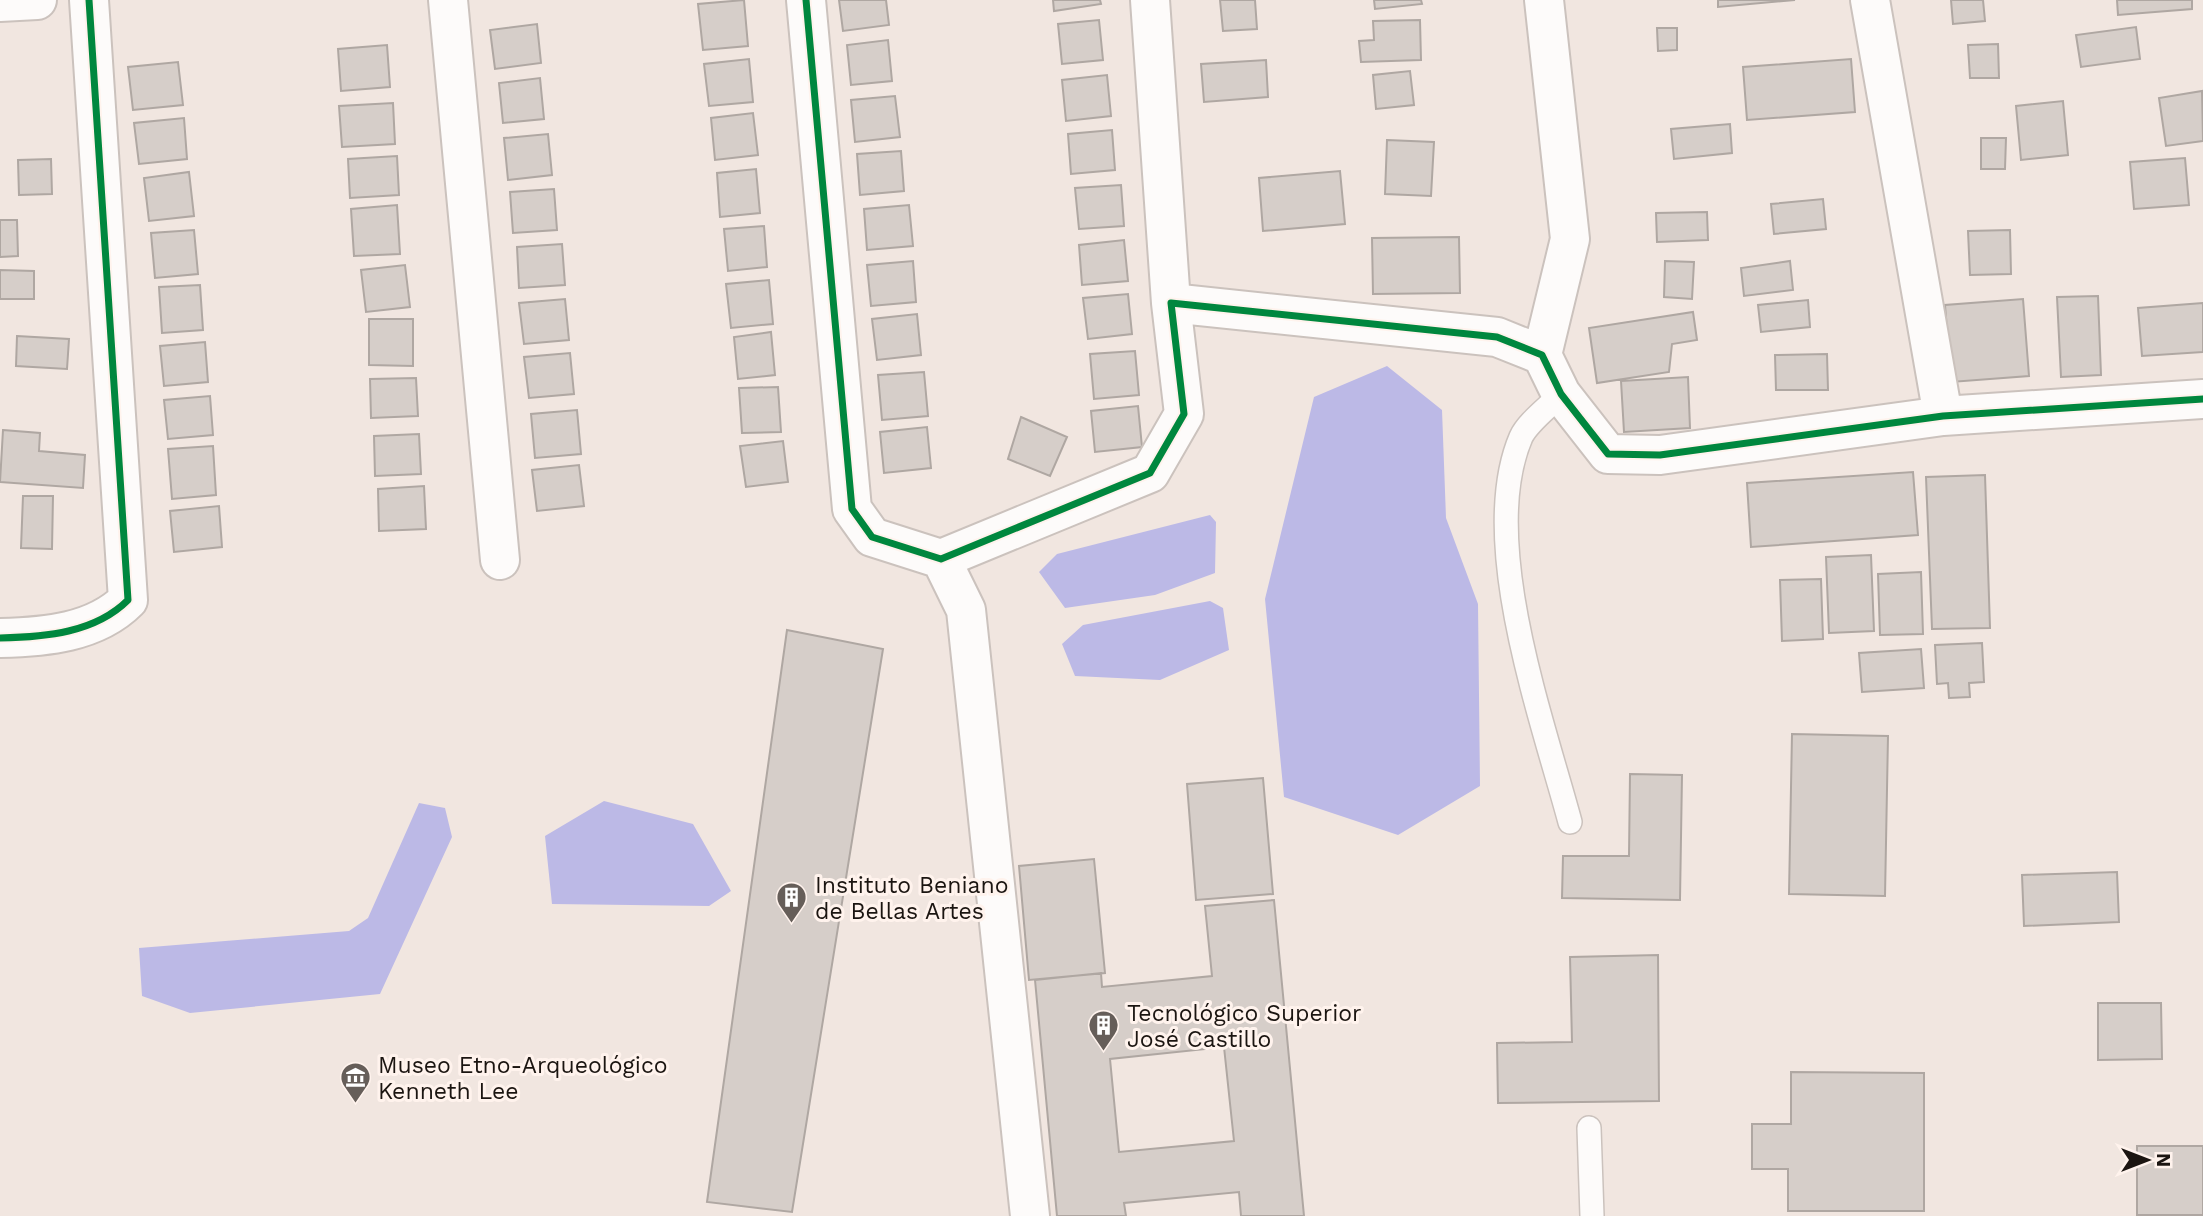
<svg xmlns="http://www.w3.org/2000/svg" width="2203" height="1216" font-family="'Work Sans',sans-serif">
	<style>
		.water { fill: #bcb9e6 }
		.building { fill: #d6cec9; stroke: #afa7a2; stroke-width: 2; fill-rule: evenodd }
		.lines { fill: none; stroke-linecap: round; stroke-linejoin: round }
		.lane-casing { stroke: #cbc2bd; stroke-width: 26 }
		.street-casing { stroke: #cbc2bd; stroke-width: 42 }
		.secondary-casing { stroke: #cbc2bd; stroke-width: 42 }
		.lane { stroke: #fdfbfa; stroke-width: 23 }
		.street { stroke: #fdfbfa; stroke-width: 38 }
		.secondary { stroke: #fdfbfa; stroke-width: 38 }
		.cycleway-casing { stroke: #fff3ed; stroke-width: 11 }
		.cycleway { stroke: #00873e; stroke-width: 7 }
		.labels { text-anchor: middle; stroke-width: 6; stroke-linejoin: round; paint-order: stroke }
		.poi-label { font-size: 23px; fill: #1b1511; stroke: #fff3ed; text-anchor: start }
	</style>
	<rect width="100%" height="100%" fill="#f1e6e0"/>
	<path class="water" d="M1387 366 1442 410 1446 518 1478 604 1480 786 1398 835 1284 797 1265 599 1314 397Z
		M1210 515 1216 522 1215 573 1155 595 1065 608 1039 572 1057 554Z
		M1210 601 1223 608 1229 650 1160 680 1075 676 1062 644 1083 625Z
		M604 801 693 824 731 891 709 906 552 904 545 836Z
		M419 803 445 808 452 837 380 994 190 1013 142 996 139 948 349 931 368 918Z"/>
	<path class="building" d="M744 0 748 46 703 50 698 4Z
		M839 0H886L889 25 843 31Z
		M1053 0H1100L1101 4 1054 11Z
		M1220 0H1255L1257 29 1223 31Z
		M1374 0H1421L1422 4 1375 9Z
		M1718 0H1795L1718 7Z
		M1951 0H1983L1985 21 1953 24Z
		M2117 0H2192V9L2118 15Z
		M1099 20 1103 60 1062 64 1058 24Z
		M1420 20 1421 60 1361 62 1359 41 1374 40 1373 21Z
		M537 24 541 63 495 69 490 30Z
		M2136 27 2140 59 2081 67 2076 35Z
		M1657 28H1677V50L1658 51Z
		M888 40 892 81 851 85 847 45Z
		M1998 44 1999 78H1970L1968 45Z
		M387 45 390 87 341 91 338 49Z
		M749 59 753 102 709 106 704 64Z
		M1851 59 1855 112 1747 120 1743 67Z
		M1266 60 1268 97 1204 102 1201 64Z
		M178 62 183 105 133 110 128 67Z
		M1410 71 1414 105 1376 109 1373 75Z
		M1107 75 1111 116 1066 121 1062 80Z
		M540 78 544 119 503 123 499 83Z
		M2202 91 2203 141 2166 146 2159 98Z
		M895 96 900 137 855 142 851 100Z
		M2063 101 2068 155 2021 160 2016 106Z
		M393 103 395 144 342 147 339 106Z
		M753 113 758 155 715 160 711 118Z
		M184 118 187 159 139 164 134 123Z
		M1730 124 1732 153 1674 159 1671 129Z
		M1112 130 1115 170 1071 174 1068 134Z
		M548 134 552 175 508 180 504 138Z
		M1981 138H2006L2005 169H1981Z
		M1387 140 1434 142 1431 196 1385 194Z
		M901 151 904 191 860 195 857 154Z
		M397 156 399 195 350 198 348 159Z
		M2185 158 2189 205 2134 209 2130 162Z
		M51 159 52 194 19 195 18 160Z
		M756 169 760 213 720 217 717 173Z
		M1340 171 1345 224 1263 231 1259 178Z
		M189 172 194 216 149 221 144 178Z
		M1121 185 1124 226 1079 229 1075 188Z
		M554 189 557 230 513 233 510 192Z
		M1823 199 1826 229 1774 234 1771 204Z
		M397 205 400 254 354 256 351 209Z
		M909 205 913 246 867 250 864 209Z
		M1707 212 1708 240 1657 242 1656 213Z
		M0 220H17L18 256 0 257Z
		M764 226 767 267 728 271 724 229Z
		M194 230 198 274 155 278 151 233Z
		M2010 230 2011 274 1970 275 1968 231Z
		M1459 237 1460 293 1373 294 1372 238Z
		M1124 240 1128 281 1082 285 1079 245Z
		M562 244 565 285 519 288 517 247Z
		M913 261 916 302 871 306 867 265Z
		M1665 261 1694 262 1692 299 1664 297Z
		M1790 261 1793 290 1744 296 1741 268Z
		M405 265 410 307 366 312 361 270Z
		M0 270 34 271V299H0Z
		M769 280 773 324 731 328 726 284Z
		M200 285 203 330 162 333 159 287Z
		M1128 294 1132 334 1088 339 1083 298Z
		M2098 296 2101 375 2061 377 2057 297Z
		M565 299 569 340 524 344 519 303Z
		M2023 299 2029 376 1951 382 1945 305Z
		M1808 300 1810 327 1761 332 1758 305Z
		M2203 303V352L2142 356 2138 308Z
		M1693 312 1697 340 1672 344 1669 372 1597 383 1589 328Z
		M917 314 921 355 877 360 872 319Z
		M369 319H413V366L369 365Z
		M771 332 775 375 738 379 734 337Z
		M17 336 69 339 67 369 16 366Z
		M205 342 208 382 164 386 160 346Z
		M1135 351 1139 395 1094 399 1090 354Z
		M570 353 574 394 529 398 524 357Z
		M1827 354 1828 390H1776L1775 355Z
		M924 372 928 416 882 420 878 375Z
		M1688 377 1690 428 1624 432 1621 381Z
		M416 378 418 416 371 418 370 379Z
		M778 387 781 432 742 433 739 388Z
		M210 396 213 435 168 439 164 400Z
		M1138 406 1142 447 1095 452 1091 411Z
		M577 410 581 454 535 458 531 414Z
		M1021 417 1067 437 1050 476 1008 459Z
		M927 427 931 468 884 473 880 432Z
		M3 430 40 433 39 451 85 455 83 488 0 482Z
		M419 434 421 474 375 476 374 436Z
		M783 441 788 482 746 487 740 446Z
		M213 446 216 495 172 499 168 449Z
		M579 465 584 506 537 511 532 470Z
		M1913 472 1918 535 1751 547 1747 483Z
		M1985 475 1990 628 1932 629 1926 477Z
		M424 486 426 529 379 531 378 489Z
		M23 496H53L52 549 21 548Z
		M219 506 222 547 174 552 170 511Z
		M1871 555 1874 631 1829 633 1826 557Z
		M1921 572 1923 634 1880 635 1878 574Z
		M1821 579 1823 639 1782 641 1780 580Z
		M787 630 883 649 792 1212 707 1202Z
		M1982 643 1984 682 1969 683 1970 697 1949 698 1948 683 1937 684 1935 645Z
		M1921 649 1924 688 1862 692 1859 653Z
		M1792 734 1888 736 1885 896 1789 894Z
		M1630 774 1682 775 1680 900 1562 898 1563 856H1629Z
		M1263 778 1273 894 1196 900 1187 784Z
		M1094 859 1105 973 1029 980 1019 866Z
		M2117 872 2119 922 2024 926 2022 875Z
		M1274 900 1304 1216H1241L1239 1192 1124 1203 1126 1216H1057L1035 980 1101 973 1102 987 1212 976 1205 906ZM1224 1047 1234 1141 1119 1152 1110 1059Z
		M1658 955 1659 1101 1498 1103 1497 1043 1572 1042 1570 957Z
		M2098 1003H2161L2162 1059 2098 1060Z
		M1791 1072 1924 1073V1211H1788V1169H1752V1124H1791Z
		M2137 1146H2203V1215H2137Z"/>
	<g class="lines">
		<defs>
			<path id="lane" d="M1561 394C1549 407 1528 422 1521 437 1477 539 1542 718 1570 822
				M1589 1128 1592 1216"/>
			<path id="street" d="M448 0 500 560
				M1150 0 1171 303
				M1870 0 1943 416
				M1542 355 1570 239 1544 0
				M941 559 1150 473 1184 414 1171 303 1497 337 1542 355 1561 394 1608 454 1660 455 1943 416 2203 399
				M0 638C45 637 95 633 128 600L89 0"/>
			<path id="secondary" d="M806 0 852 509 872 537 941 559 966 610 1030 1216
				M0 2 37 0"/>
		</defs>
		<use href="#lane" class="lane-casing"/>
		<use href="#street" class="street-casing"/>
		<use href="#secondary" class="secondary-casing"/>
		<use href="#lane" class="lane"/>
		<use href="#street" class="street"/>
		<use href="#secondary" class="secondary"/>
		<defs>
			<path id="cycleway" d="M806 0 852 509 872 537 941 559 1150 473 1184 414 1171 303 1497 337 1542 355 1561 394 1608 454 1660 455 1943 416 2203 399
				M0 638C45 637 95 633 128 600L89 0"/>
		</defs>
		<use href="#cycleway" class="cycleway-casing"/>
		<use href="#cycleway" class="cycleway"/>
	</g>
	<defs>
		<symbol id="building-pin" viewBox="-11 -11 22 30"><path d="M0 17L-7.5 6A9.5 9.5 0 1 1 7.5 6Z" fill="#665e59" stroke="#fff3ed"/><path d="M-4-6H4V6H1V3H-1V6H-4ZM-2.5-4.3h1.7v1.8h-1.7ZM.8-4.3h1.7v1.8H.8ZM-2.5-1h1.7V.8h-1.7ZM.8-1h1.7V.8H.8Z" fill="#fff"/></symbol>
		<symbol id="museum-pin" viewBox="-11 -11 22 30"><path d="M0 17L-7.5 6A9.5 9.5 0 1 1 7.5 6Z" fill="#665e59" stroke="#fff3ed"/><path d="M0-6L6-3V-2H-6V-3ZM-5-1h2V3h-2ZM-1-1h2V3h-2ZM3-1h2V3H3ZM-6 4H6V6H-6Z" fill="#fff"/></symbol>
	</defs>
	<g fill-rule="evenodd">
		<use href="#building-pin" x="774" y="880" width="35" height="47"/>
		<use href="#building-pin" x="1086" y="1008" width="35" height="47"/>
		<use href="#museum-pin" x="338" y="1060" width="35" height="47"/>
	</g>
	<g class="labels">
		<g class="poi-label">
			<text x="815" y="893">Instituto Beniano<tspan x="815" dy="26">de Bellas Artes</tspan></text>
			<text x="1127" y="1021">Tecnológico Superior<tspan x="1127" dy="26">José Castillo</tspan></text>
			<text x="378" y="1073">Museo Etno-Arqueológico<tspan x="378" dy="26">Kenneth Lee</tspan></text>
		</g>
	</g>
	<g transform="translate(2147 1160) rotate(90)" stroke="#fff3ed" stroke-width="5" paint-order="stroke">
	<path d="M0-5L12 26L0 18L-12 26Z" fill="#1b1511"/>
	<text y="-10" font-size="19" font-weight="bold" text-anchor="middle" fill="#1b1511">N</text>
	</g>
</svg>
